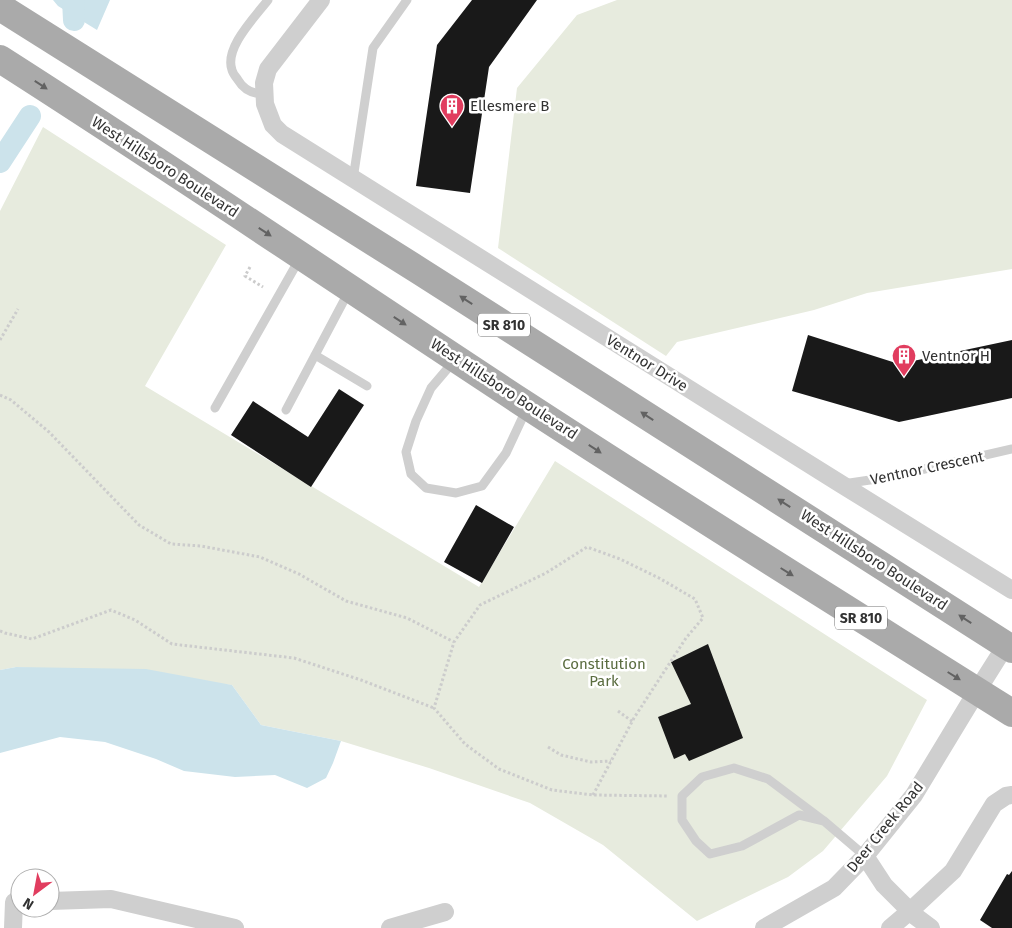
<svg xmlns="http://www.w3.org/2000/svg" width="1012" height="928" font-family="'Fira Sans',sans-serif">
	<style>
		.green { fill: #e7ebde }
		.water { fill: #cce3eb }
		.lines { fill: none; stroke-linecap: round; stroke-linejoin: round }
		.canal { stroke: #cce3eb; stroke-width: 22 }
		.building { fill: #191919 }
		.path { stroke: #ccc; stroke-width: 3; stroke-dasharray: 2.5 2.5; stroke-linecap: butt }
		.lane { stroke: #cfcfcf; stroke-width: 9 }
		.street { stroke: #cfcfcf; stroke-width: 18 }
		.primary { stroke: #aaa; stroke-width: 28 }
		.oneway { fill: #626262 }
		.labels { text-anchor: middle; stroke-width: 5; stroke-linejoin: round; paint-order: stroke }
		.shield { fill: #fff; stroke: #707070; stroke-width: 1 }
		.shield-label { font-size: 14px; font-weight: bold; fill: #323232 }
		.poi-label { font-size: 15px; fill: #323232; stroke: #fff; text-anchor: start }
		.street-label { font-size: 15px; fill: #323232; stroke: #fff }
		.park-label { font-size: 15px; fill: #5b6d40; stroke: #fff }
	</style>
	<rect width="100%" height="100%" fill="#fff"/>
	<path class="green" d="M617 0H1012V269L867 293 814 310 677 342 666 356 498 248 517 88 577 15Z
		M43 127 226 245 145 386 479 587 555 461 927 700 887 776 823 851 788 877 697 921 603 845 530 803 429 768 341 741 261 725 232 685 16 667 0 670V211Z"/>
	<path class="water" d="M53 0H110L97 30 58 6Z
		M16 667 146 669 232 685 261 725 341 741 333 763 326 778 307 788 275 775 235 777 184 771 156 759 105 742 60 737 0 753V670Z"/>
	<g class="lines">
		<path class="canal" d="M73 0 74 20
			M0 162 30 116"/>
	</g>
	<path class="building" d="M472 0H537L489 67 470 193 416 186 437 45Z
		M808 335 899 364 1012 340V398L899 422 792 391Z
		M339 389 364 405 311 487 231 435 253 401 308 437Z
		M476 505 514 527 482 583 444 562Z
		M708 644 743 738 689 761 685 754 674 759 658 717 691 704 671 662Z
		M1012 871V928H992L980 920 1007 874 1009 875Z"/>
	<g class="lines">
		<path class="path" d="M250 267 245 276 263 287
			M0 340 18 309
			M0 395 11 400 49 432 139 525 171 544 201 546 260 557 299 574 346 601 407 618 454 642
			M0 631 5 633 32 639 111 610 135 620 172 644 294 658 361 680 434 708
			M618 711 633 722
			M548 747 561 755 591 762 611 761
			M593 795 634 718 686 638 703 618 695 599 659 578 620 559 587 547 546 573 480 605 454 642 434 708 465 744 499 769 552 790 593 795 669 796"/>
		<path class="lane" d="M264 94C254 94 244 90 238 80 236 77 233 74 232 70 224 48 255 17 268 0
			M353 179 373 48 407 0
			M315 355 367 386
			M454 361 431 388 416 421 406 452 411 474 426 488 456 493 482 486 506 453 527 408
			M215 408 300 258
			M286 410 349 291
			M843 484 890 477 1012 449
			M824 821 768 779 734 768 702 777 682 796V820L696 841 710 854 742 846 799 815 824 821 865 856"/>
		<path class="street" d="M321 0 268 69 264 83 265 104 273 125 282 134 841 484 1012 590
			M865 856 884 885 915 916 931 928
			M50 901 111 899 235 928
			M13 928 14 902
			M390 928 445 912
			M764 928 834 888 865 856 914 795 977 691 1006 645
			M890 928 910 911 953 871 994 804 1006 796 1012 795"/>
		<path class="primary" d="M0 7 418 270 1012 649
			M0 59C177 172 351 290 526 405 687 510 850 611 1012 713"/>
	</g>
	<defs><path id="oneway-solid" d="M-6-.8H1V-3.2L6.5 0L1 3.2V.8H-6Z" transform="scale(1.25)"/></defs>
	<g class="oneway">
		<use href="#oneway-solid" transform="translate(41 85) rotate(33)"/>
		<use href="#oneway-solid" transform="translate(265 232) rotate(33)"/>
		<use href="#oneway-solid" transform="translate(466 300) rotate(-147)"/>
		<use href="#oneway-solid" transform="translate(400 321) rotate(33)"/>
		<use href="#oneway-solid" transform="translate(647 416) rotate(-147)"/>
		<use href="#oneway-solid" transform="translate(595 449) rotate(33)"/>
		<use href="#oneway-solid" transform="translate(784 503) rotate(-147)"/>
		<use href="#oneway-solid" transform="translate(787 572) rotate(32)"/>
		<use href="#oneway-solid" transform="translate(965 619) rotate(-147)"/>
		<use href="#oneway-solid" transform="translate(954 676) rotate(32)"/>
	</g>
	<defs>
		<symbol id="building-pin" viewBox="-11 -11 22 30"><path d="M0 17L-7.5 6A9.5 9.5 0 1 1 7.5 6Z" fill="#e13d5f" stroke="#fff"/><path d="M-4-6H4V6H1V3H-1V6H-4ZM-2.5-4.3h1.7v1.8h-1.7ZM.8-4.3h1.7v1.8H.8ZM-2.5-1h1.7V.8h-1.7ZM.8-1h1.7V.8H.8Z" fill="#fff"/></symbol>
	</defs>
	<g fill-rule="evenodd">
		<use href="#building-pin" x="438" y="92" width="28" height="38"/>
		<use href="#building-pin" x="890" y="342" width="28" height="38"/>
	</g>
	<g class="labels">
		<g class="shield">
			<rect x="478" y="313.5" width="52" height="23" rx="4"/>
			<rect x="835" y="606.5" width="52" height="23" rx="4"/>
		</g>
		<g class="shield-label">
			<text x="504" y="330">SR 810</text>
			<text x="861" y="623">SR 810</text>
		</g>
		<g class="poi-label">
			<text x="470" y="111">Ellesmere B</text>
			<text x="922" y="361">Ventnor H</text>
		</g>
		<g class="street-label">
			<text transform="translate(165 167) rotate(33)" y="5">West Hillsboro Boulevard</text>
			<text transform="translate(647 363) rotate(32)" y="5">Ventnor Drive</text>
			<text transform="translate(504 389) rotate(33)" y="5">West Hillsboro Boulevard</text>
			<text transform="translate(927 468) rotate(-12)" y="5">Ventnor Crescent</text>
			<text transform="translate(874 560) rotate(33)" y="5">West Hillsboro Boulevard</text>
			<text transform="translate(885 827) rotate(-51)" y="5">Deer Creek Road</text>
		</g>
		<g class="park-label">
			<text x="604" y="669">Constitution<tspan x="604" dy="17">Park</tspan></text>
		</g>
	</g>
	<g transform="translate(35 893) rotate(212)"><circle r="24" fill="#ffffff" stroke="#adadad"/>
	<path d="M0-4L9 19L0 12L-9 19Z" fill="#e13d5f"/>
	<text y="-8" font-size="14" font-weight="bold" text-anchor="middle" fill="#323232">N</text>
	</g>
</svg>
